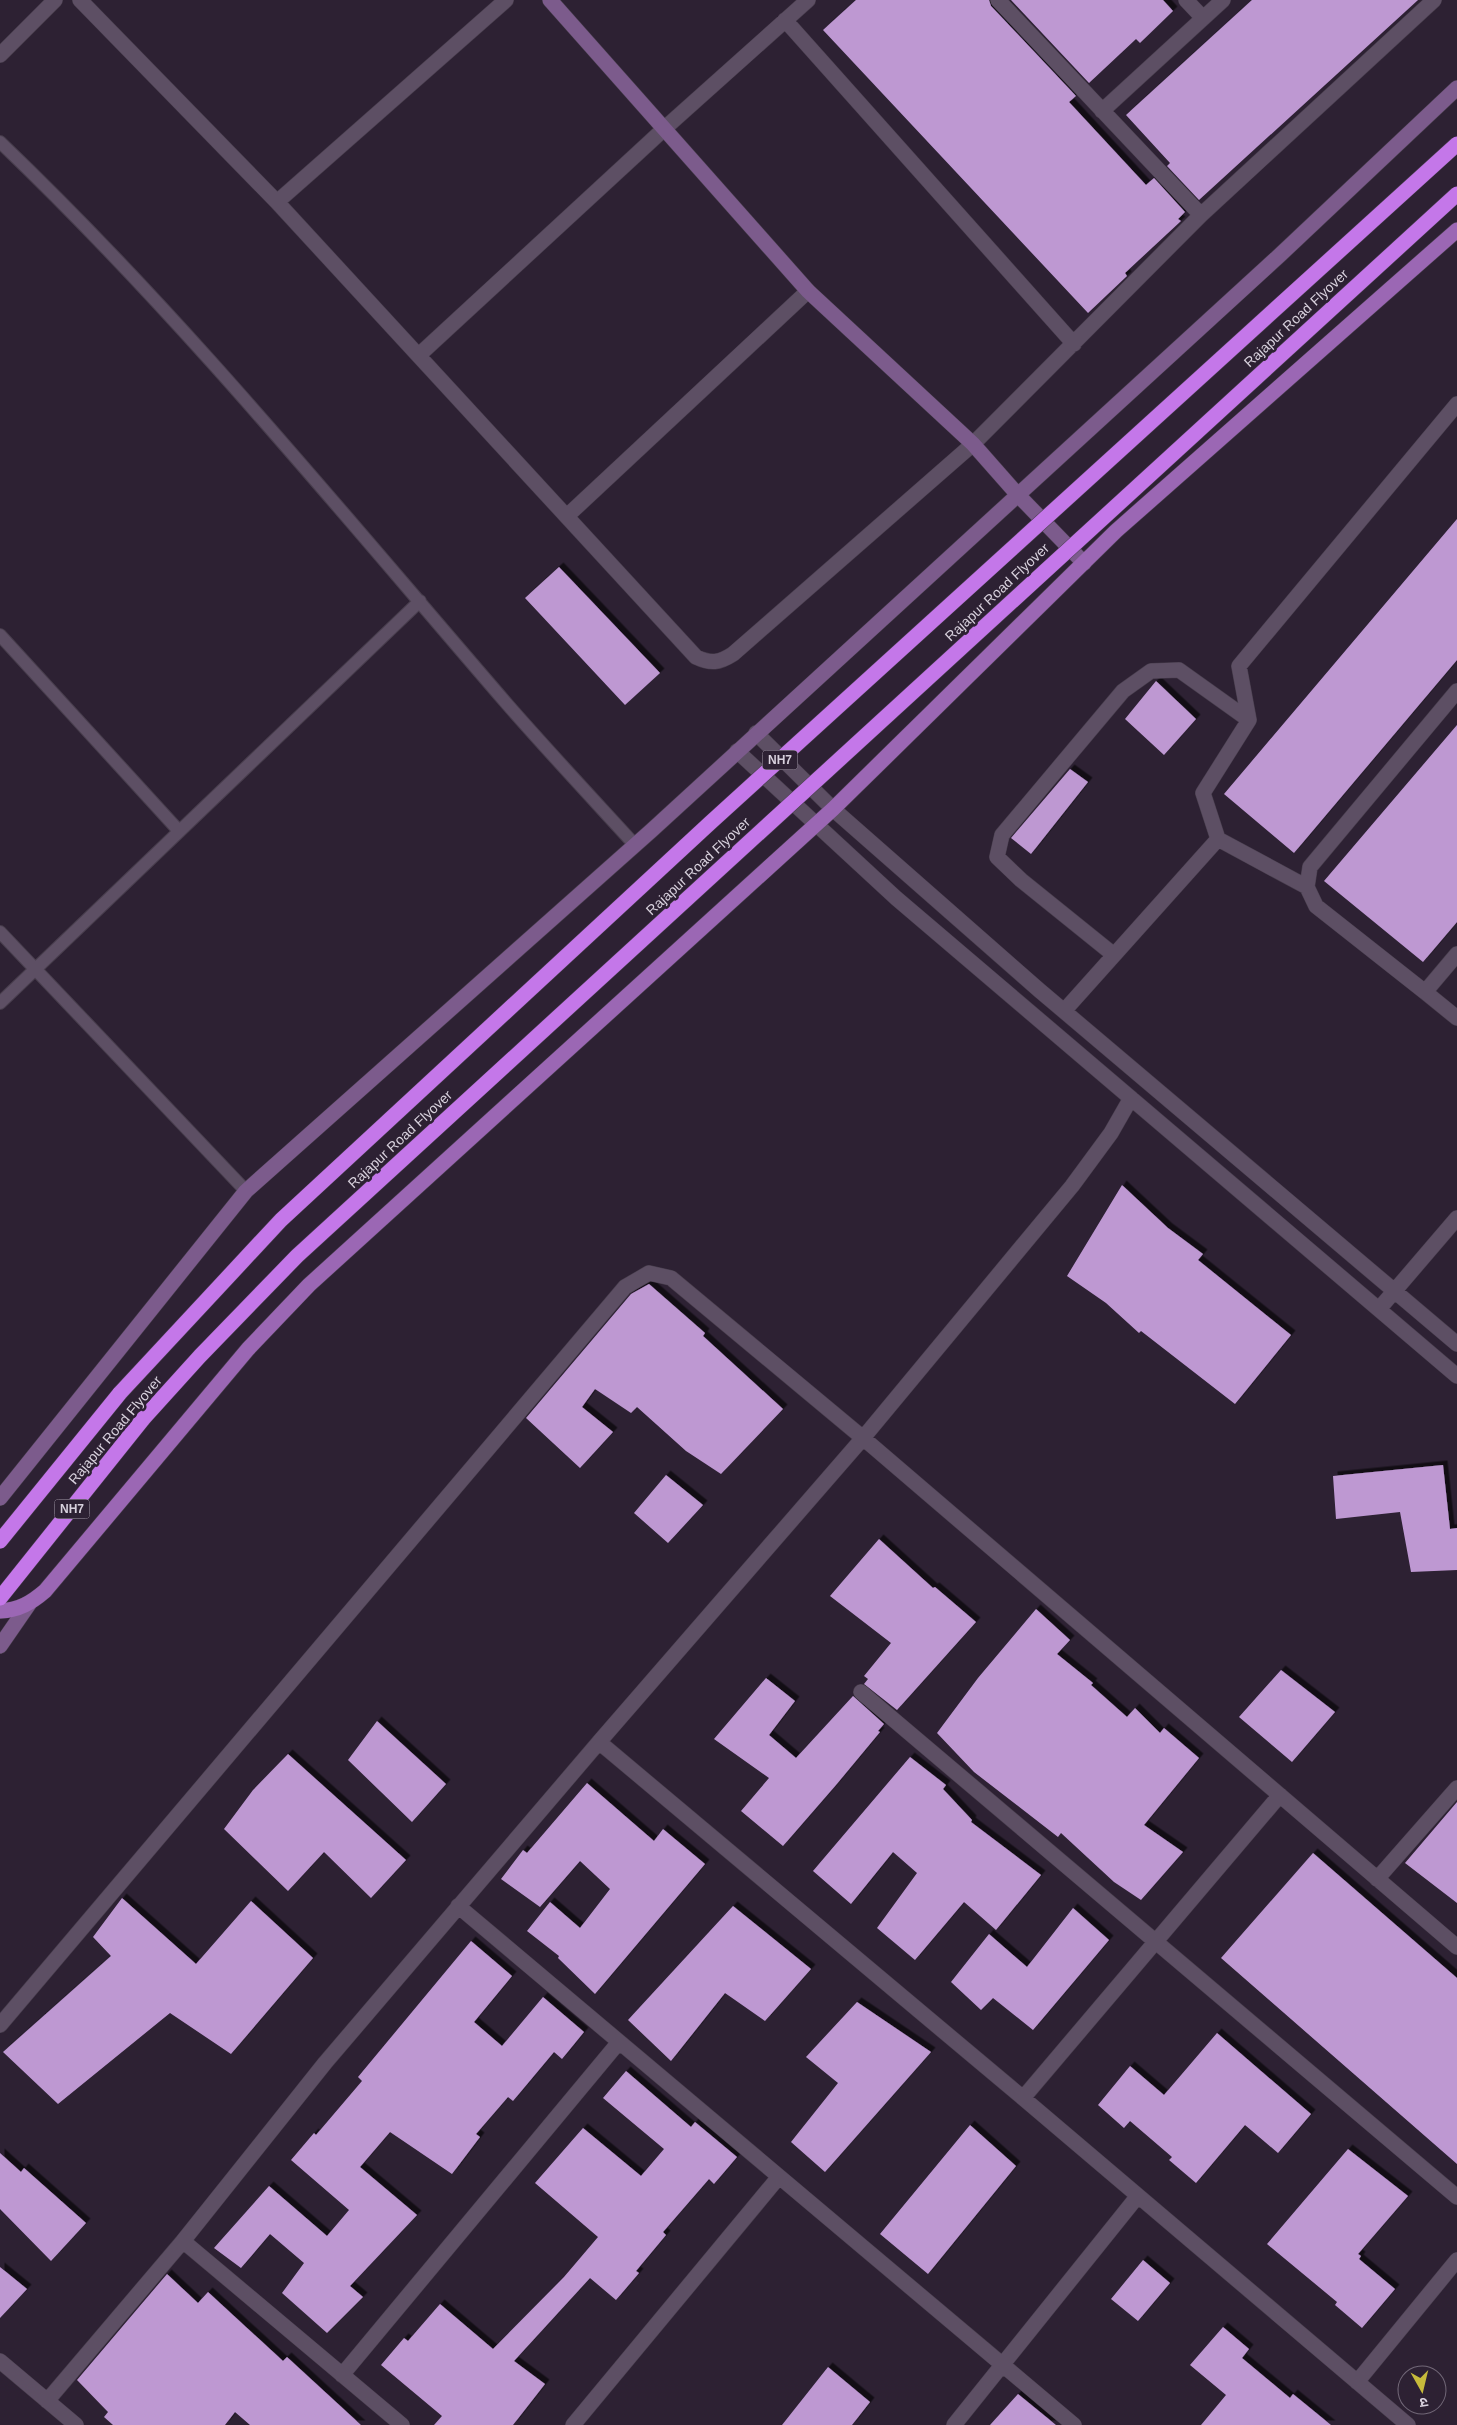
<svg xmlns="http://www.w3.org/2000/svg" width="1457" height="2425" font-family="Arial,'Noto Sans Devanagari',sans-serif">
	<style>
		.building { fill: #be98d2; filter: url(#shadow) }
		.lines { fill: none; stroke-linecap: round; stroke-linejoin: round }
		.lane-casing { stroke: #483e4d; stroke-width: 14 }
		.street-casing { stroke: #483e4d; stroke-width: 16 }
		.secondary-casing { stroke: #483e4d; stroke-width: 16 }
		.primary-casing { stroke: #483e4d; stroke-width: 16 }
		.highway-casing { stroke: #483e4d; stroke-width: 16 }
		.lane { stroke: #5d4f64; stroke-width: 12 }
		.street { stroke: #5d4f64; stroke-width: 15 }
		.secondary { stroke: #7c5b8c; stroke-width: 15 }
		.primary { stroke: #9b67b4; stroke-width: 15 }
		.highway { stroke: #c477e9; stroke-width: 15 }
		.highway-bridge-casing { stroke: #483e4d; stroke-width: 16; stroke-linecap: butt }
		.highway-bridge { stroke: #c477e9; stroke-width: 15 }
		.labels { text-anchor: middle; stroke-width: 5; stroke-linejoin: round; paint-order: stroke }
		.shield { fill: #2d2133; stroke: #a59caa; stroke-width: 1 }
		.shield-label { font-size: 12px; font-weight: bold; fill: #d8d1dd }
		.street-label { font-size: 14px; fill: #d8d1dd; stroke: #2d2133 }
	</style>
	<defs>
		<filter id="shadow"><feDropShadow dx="4.5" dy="-4.5" stdDeviation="0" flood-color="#0009"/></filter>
	</defs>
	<rect width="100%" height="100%" fill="#2d2133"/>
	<path class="building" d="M856 0H989L991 6 1076 96 1069 102 1146 185 1154 178 1185 212 1178 219 1181 221 1125 273 1127 276 1088 313 823 30Z
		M1011 0H1163L1173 11 1140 43 1136 39 1089 83Z
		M1252 0H1418L1199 200 1167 166 1170 163 1126 115Z
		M1457 519V660L1294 853 1224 794Z
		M559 567 660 673 625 705 525 598Z
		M1156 681 1196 719 1164 755 1125 719Z
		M1457 725V922L1423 962 1324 881Z
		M1070 769 1088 782 1031 854 1011 838Z
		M1122 1185 1168 1228 1203 1254 1198 1260 1291 1335 1235 1404 1141 1331 1139 1333 1106 1303 1067 1276Z
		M649 1284 705 1333 703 1336 783 1409 721 1474 686 1451 637 1407 631 1413 595 1389 582 1407 613 1432 580 1468 526 1418 631 1294Z
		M1443 1465 1450 1529 1457 1528V1570L1411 1572 1400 1512 1336 1519 1333 1476Z
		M666 1475 703 1505 668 1543 634 1513Z
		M879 1539 933 1588 935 1587 976 1622 897 1710 864 1684 868 1679 864 1676 891 1643 830 1596Z
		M1036 1609 1070 1640 1057 1654 1093 1683 1091 1685 1127 1717 1135 1708 1160 1733 1164 1728 1199 1758 1144 1825 1183 1852 1141 1900 1114 1882 1061 1833 1058 1837 974 1772 937 1733 978 1678Z
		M1281 1670 1335 1712 1292 1762 1239 1717Z
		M766 1678 795 1701 769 1735 796 1758 853 1696 884 1724 878 1731 880 1732 836 1785 783 1846 741 1811 769 1778 714 1739Z
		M377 1721 446 1784 412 1822 348 1760Z
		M288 1754 406 1860 371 1898 324 1852 288 1891 224 1829 253 1790Z
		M910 1757 946 1785 943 1789 972 1820 971 1822 1041 1875 996 1930 964 1902 915 1960 877 1928 917 1873 893 1852 851 1904 813 1871Z
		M587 1783 654 1841 663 1829 705 1864 595 1994 558 1958 559 1956 527 1931 550 1902 580 1928 610 1889 580 1861 540 1907 501 1879 523 1850 527 1853Z
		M1457 1802V1903L1405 1863Z
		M1313 1853 1457 1978V2164L1221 1958Z
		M122 1898 196 1964 251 1901 313 1958 231 2054 170 2013 58 2104 3 2052 111 1956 93 1937Z
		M733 1906 811 1969 765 2021 725 1993 671 2061 628 2020Z
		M1073 1908 1109 1940 1033 2030 993 1998 981 2010 951 1982 989 1934 1027 1967Z
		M471 1941 512 1976 474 2022 502 2046 543 1997 584 2032 562 2059 554 2052 513 2101 508 2097 476 2134 480 2137 452 2174 390 2132 360 2167 417 2215 350 2286 363 2297 327 2333 282 2293 304 2263 270 2234 241 2268 214 2248 269 2186 327 2236 349 2210 291 2160 314 2133 316 2135 362 2081 358 2077Z
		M857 2002 931 2052 825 2172 791 2142 838 2083 806 2057Z
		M1217 2033 1311 2114 1278 2153 1245 2125 1196 2183 1169 2160 1172 2157 1130 2121 1124 2128 1098 2105 1130 2066 1164 2095Z
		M626 2071 691 2127 695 2122 737 2157 714 2184 709 2179 663 2232 666 2235 636 2271 639 2273 616 2300 590 2278 514 2361 545 2384 513 2425H434L442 2416 381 2365 404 2338 408 2341 440 2304 493 2349 564 2277 598 2237 535 2183 583 2128 641 2176 664 2149 603 2098Z
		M970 2125 1016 2166 928 2274 880 2234Z
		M1348 2149 1408 2196 1358 2254 1361 2256 1359 2259 1395 2289 1362 2328 1335 2305 1337 2302 1267 2244Z
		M0 2153 21 2172 24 2168 86 2223 51 2261 0 2209Z
		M1143 2260 1170 2283 1138 2321 1111 2299Z
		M0 2267 27 2289 0 2318Z
		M167 2274 198 2303 208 2292 283 2361 287 2357 361 2425H250L235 2412 225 2425H113L104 2417 108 2412 77 2380Z
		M1223 2327 1249 2349 1242 2358 1290 2398 1293 2394 1331 2425H1201L1226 2395 1190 2365Z
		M828 2367 870 2402 852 2425H782Z
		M1018 2394 1056 2425H990Z"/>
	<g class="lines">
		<defs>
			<path id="lane" d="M0 142C183 317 342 513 507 704 549 752 592 798 635 845
				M0 635 179 831
				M0 932 246 1191
				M0 1003 420 601"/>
			<path id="street" d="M80 0 277 202 696 657C711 664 719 663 733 654L973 444 1201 215 1434 0
				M998 0 1201 215
				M1186 0 1203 18
				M785 20 1074 344
				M0 55 55 0
				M1102 111 1223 0
				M277 202 506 0
				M419 355 665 128 808 0
				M567 516 808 291
				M756 733 833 809 1039 990 1457 1344
				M737 751 896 898 1457 1376
				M1218 839 1307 887
				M1457 954 1425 992 1457 1018
				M1114 955 1021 880 997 857 1002 835 1123 691 1151 671 1179 670 1249 720
				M1425 992 1316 906 1307 887 1310 867 1457 691
				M1064 1011 1218 839 1203 793 1249 720 1239 666 1457 404
				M1379 1309 1457 1218
				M861 1692 1457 2197
				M1377 1879 1457 1788
				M458 1906 1074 2425
				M0 2025 625 1287 649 1273 671 1278 863 1438 1072 1186 1111 1133 1131 1098
				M1023 2098 1280 1795
				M0 2361 76 2425
				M342 2375 619 2042
				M1357 2382 1457 2260
				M47 2401 183 2241
				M402 2425 183 2241 325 2063 599 1742
				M573 2425 778 2178
				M954 2425 1137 2197
				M1408 2425 1023 2098 599 1742 863 1438 1457 1947"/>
			<path id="secondary" d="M550 0 808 291 973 444 1018 495 1084 563
				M0 1498 246 1191 652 830 1281 254 1457 88
				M0 1646 29 1604"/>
			<path id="primary" d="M0 1611C19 1610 31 1603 45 1591L248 1349 309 1285 833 809 1116 531 1457 230"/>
			<path id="highway" d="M0 1541 120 1393
				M0 1598 143 1419"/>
		</defs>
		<use href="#lane" class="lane-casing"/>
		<use href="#street" class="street-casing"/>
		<use href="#secondary" class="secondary-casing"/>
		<use href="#primary" class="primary-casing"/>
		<use href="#highway" class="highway-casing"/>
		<use href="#lane" class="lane"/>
		<use href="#street" class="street"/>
		<use href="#secondary" class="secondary"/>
		<use href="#primary" class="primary"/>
		<use href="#highway" class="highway"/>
		<defs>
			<path id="highway-bridge" d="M120 1393 281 1220 710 823 1457 144
				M143 1419 200 1356 297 1256 1457 194"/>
		</defs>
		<use href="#highway-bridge" class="highway-bridge-casing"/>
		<use href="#highway-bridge" class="highway-bridge"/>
	</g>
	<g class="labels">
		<g class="shield">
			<rect x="762.5" y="750.5" width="35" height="19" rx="4"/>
			<rect x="54.5" y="1499.5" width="35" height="19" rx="4"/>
		</g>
		<g class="shield-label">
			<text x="780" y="764">NH7</text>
			<text x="72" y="1513">NH7</text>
		</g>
		<g class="street-label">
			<text transform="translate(1296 318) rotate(-43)" y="5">Rajapur Road Flyover</text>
			<text transform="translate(997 592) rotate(-43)" y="5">Rajapur Road Flyover</text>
			<text transform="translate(698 866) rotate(-43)" y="5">Rajapur Road Flyover</text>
			<text transform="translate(400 1139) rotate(-43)" y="5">Rajapur Road Flyover</text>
			<text transform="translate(115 1430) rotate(-50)" y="5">Rajapur Road Flyover</text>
		</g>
	</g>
	<g transform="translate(1422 2390) rotate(172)"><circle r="24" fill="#2d2133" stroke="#716777"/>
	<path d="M0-4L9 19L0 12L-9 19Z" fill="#c7bb3b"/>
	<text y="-8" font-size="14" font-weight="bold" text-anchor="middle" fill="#d8d1dd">उ</text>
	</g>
</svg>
